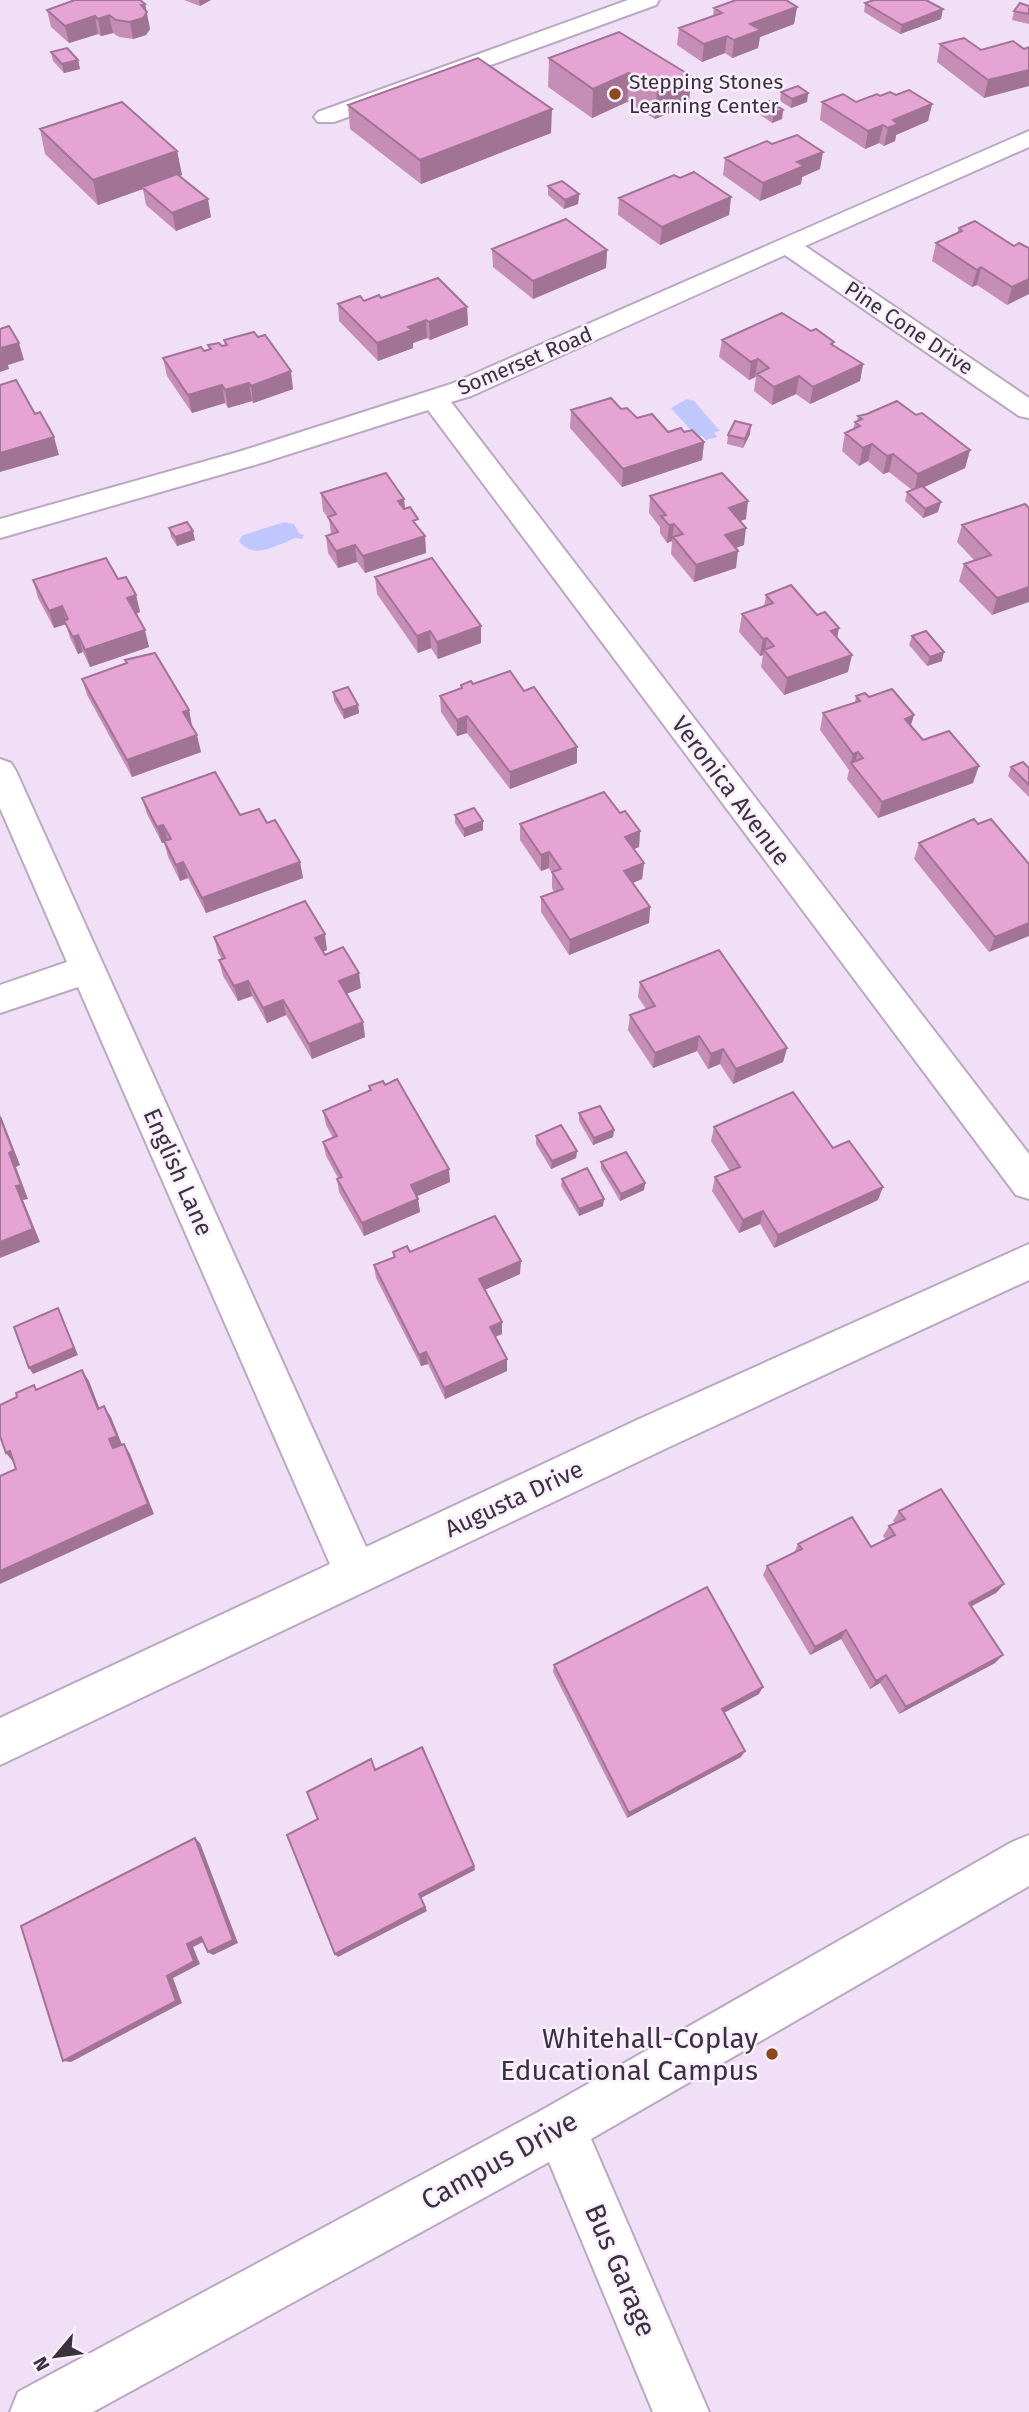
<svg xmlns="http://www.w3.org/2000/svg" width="1029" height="2412" font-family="'Fira Sans',sans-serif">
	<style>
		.water { fill: #c0c6fe }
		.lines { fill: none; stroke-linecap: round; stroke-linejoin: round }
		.minor-casing { stroke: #bba9c1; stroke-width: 4 }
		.minor { fill: #fff; fill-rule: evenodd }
		.wall { fill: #c68db7 }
		.shaded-wall { fill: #a17395 }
		.building { fill: #e6a4d5; stroke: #a17395; stroke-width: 2 }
		.poi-dot { fill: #8d491c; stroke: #faeffe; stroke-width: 2.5 }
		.labels { text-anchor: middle; stroke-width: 5; stroke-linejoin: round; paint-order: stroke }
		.far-poi-label { font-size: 21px; fill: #39323c; stroke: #faeffe; text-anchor: start }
		.far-street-label { font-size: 21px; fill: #39323c; stroke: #faeffe }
		.street-label { font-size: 24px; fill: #39323c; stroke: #faeffe }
		.near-poi-label { font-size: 28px; fill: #39323c; stroke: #faeffe; text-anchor: end }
		.near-street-label { font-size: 28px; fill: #39323c; stroke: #faeffe }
	</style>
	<rect width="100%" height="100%" fill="#f1dff8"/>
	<path class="water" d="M687 399 694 401 720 431 714 432 717 437 706 440 702 436 697 437 671 408Z
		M284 522 294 524 299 533 304 535 302 539 296 538C276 545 253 561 239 541L243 535Z"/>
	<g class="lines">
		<defs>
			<path id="minor" d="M628 0H659L656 5 334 122H318L314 117 318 112Z
				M1029 131V147L805 246 1029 398V418L1019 416 785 255 471 396 451 402 1029 1154V1199L1016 1195 428 410 258 464 0 538V519L238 452 451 384Z
				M0 759 11 763 16 771 366 1547 639 1419 1029 1244V1280L669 1447 0 1765V1718L330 1564 78 987 0 1013V985L67 962 0 808Z
				M1029 1835V1886L591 2139 709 2412H653L549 2162 93 2412H10L18 2392 542 2110 1012 1842Z"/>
		</defs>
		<use href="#minor" class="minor-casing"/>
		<use href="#minor" class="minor"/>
	</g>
	<path class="wall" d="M184 0H211L200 6Z
		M865 3 941 19 900 34 864 12Z
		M145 4 150 29 146 35 133 39 119 37 113 33 101 36 98 34 69 43 51 27 47 10Z
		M1029 6V24L1012 20 1014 11Z
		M797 7 794 24 760 37 758 48 732 58 725 53 702 62 677 45 679 28 713 16 714 8Z
		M619 32 689 105 655 119 627 102 592 118 548 87 549 58Z
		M940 44 981 50 1024 49 984 98 937 62Z
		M51 52 78 60 80 69 64 73 53 61Z
		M781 92 808 93 807 102 791 108 780 101Z
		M896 95 932 104 928 121 896 135 895 141 884 146 879 143 865 149 820 120 822 102H856L880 96Z
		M348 105 551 133 421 184 350 129Z
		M760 105 783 110 782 119 772 123 759 114Z
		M40 129 177 151 182 175 180 176 211 217 176 231 146 205 143 189 98 205 45 154Z
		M725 158 820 169 802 177 801 184 760 201 723 175Z
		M680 178 731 197 729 215 660 245 618 215 619 198Z
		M548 186 579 194 578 204 564 209 548 195Z
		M959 228 1014 246 1029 248 1007 305 977 285 972 287 932 261 936 243 957 233Z
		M492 249 607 250 606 268 533 299 493 267Z
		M381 298 467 307 468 325 430 340 427 338 413 343V348L378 361 339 321 338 304Z
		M811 331 834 342 833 345 863 364 860 381 810 404 796 394 772 405 754 391 756 377 749 380 719 357 722 340Z
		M224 340 293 389 253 403 252 401 228 408 225 403 192 413 167 376 163 358 209 350 208 345 222 346 225 345Z
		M621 409 637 418 668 432H684L704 442 702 460 622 487 570 428 571 410Z
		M916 415 970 450 965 468 923 487 938 512 923 518 905 501 907 492 912 490 889 472 883 474 868 461 859 466 842 451 845 433 853 430 855 422 857 421 858 416Z
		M750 434 743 448 727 444 728 435Z
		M321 493 405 509 425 536 426 553 365 573 357 562 338 568 328 553 326 536 331 534 329 519 323 511Z
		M650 496 746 519 740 521 744 545 736 548V568L694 582 671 554 672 541 667 543 660 533V527L649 513Z
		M1029 508 992 615 959 581 964 564 974 560 957 542 962 525Z
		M169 528 195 540 177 546 171 537Z
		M375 577 481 626V643L438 659 431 648 418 653 377 594Z
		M118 579 136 595 140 612 136 614 149 647 90 667 83 652 78 654 70 638 66 624 54 628 38 598 33 580Z
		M766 595 817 615 839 628 837 638 848 672 784 695 761 667 763 655 760 656 739 632 742 614 764 607Z
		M912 636 942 661 927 666 909 645Z
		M125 660 189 710 192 726 201 752 132 777 87 695 82 679 126 663Z
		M473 684 524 691 577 747V763L510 789 467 733 457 736 441 712 440 696 461 688V685Z
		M333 692 358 705 359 713 344 719 334 701Z
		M856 696 869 697 911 726 923 740 973 783 878 818 847 779 849 770 820 730 823 713 855 702Z
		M1011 767 1029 768V797L1008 776Z
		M142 798 240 815 267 823 300 862 303 878 206 913 188 878 180 881 168 857 164 842 162 843 147 814Z
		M620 813 640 831 639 847 634 849 644 863 642 879 633 883 650 907 649 923 569 955 541 912V897L554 892 552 888V873L549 868 541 871 520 840V824Z
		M455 815 483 821V830L464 837 455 823Z
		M978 824 1029 864 989 952 914 859 919 843Z
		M214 937 327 950 323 951 325 955 361 988 346 994 363 1022 365 1037 312 1059 286 1015 267 1023 252 996 238 1001 223 976 219 960 222 959 218 953Z
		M640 982 787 1048 783 1062 733 1084 720 1064 708 1069 697 1051 653 1068 628 1030 630 1015 646 1009 638 997Z
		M385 1085 450 1182 417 1196 420 1212 364 1236 339 1192 337 1179 338 1178 326 1156 323 1142 333 1138 326 1125 323 1111 370 1091 369 1086Z
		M579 1113 614 1130 613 1137 593 1145 579 1121Z
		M714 1127 833 1148 878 1200 774 1248 760 1224 739 1233 712 1191 715 1177 730 1171 711 1141Z
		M536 1136 577 1151 576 1158 551 1169 536 1144Z
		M601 1162 645 1183 644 1190 620 1201 601 1169Z
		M562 1179 603 1206 579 1216 561 1186Z
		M393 1252H410L520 1274 484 1290 502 1322V1334L495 1337 507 1371 445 1399 428 1364 421 1366 376 1278 374 1265 394 1257Z
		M899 1511 1004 1584 996 1593 971 1606 995 1663 899 1714 880 1683 870 1689 841 1639 810 1655 763 1575 767 1566 794 1553 798 1544 871 1547 886 1540 883 1536 889 1526 895 1523 893 1521Z
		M554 1665 759 1694 724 1713 741 1757 627 1818 553 1672Z"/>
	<path class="shaded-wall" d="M199 0H211L200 6Z
		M145 4 150 29 146 35 133 39 130 22 141 5Z
		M797 7 794 24 760 37 758 48 732 58 734 40 750 24Z
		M943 9 941 19 900 34 902 25Z
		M109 15 113 33 101 36 98 19Z
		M95 16 98 34 69 43 65 26Z
		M727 36 725 53 702 62 704 44Z
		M78 60 80 69 64 73 62 64Z
		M1029 70V86L984 98 988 80Z
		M629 73 627 102 592 118 593 89Z
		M691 76 689 105 655 119 657 90Z
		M808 93 807 102 791 108 792 99Z
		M932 104 928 121 896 135 895 141 884 146 888 128 893 120Z
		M552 109 551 133 421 184 420 160Z
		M783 110 782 119 772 123 774 113Z
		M883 125 879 143 865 149 868 131Z
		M177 151 182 175 144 188 142 187 143 189 98 205 93 180Z
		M823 152 820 169 802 177 801 184 760 201 763 183 797 162Z
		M579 194 578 204 564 209 565 200Z
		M731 197 729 215 660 245 662 227Z
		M208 199 211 217 176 231 172 213Z
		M607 250 606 268 533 299V281Z
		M981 267 977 285 972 287 977 270Z
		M1029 279V294L1007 305 1012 287Z
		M467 307 468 325 430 340 429 322Z
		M426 320 427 338 413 343V348L378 361 377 343 408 327Z
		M19 343 24 360 8 365 9 369 0 372V352L1 348Z
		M758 359 755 377 749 380 751 362Z
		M863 364 860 381 810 404 813 387Z
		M291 371 293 389 253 403 251 386Z
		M799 376 796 394 772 405 774 387Z
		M249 383 252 401 228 408 225 390Z
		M222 385 225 403 192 413 188 395Z
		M751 425 750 434 743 448 745 439Z
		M54 437 59 455 0 472V453Z
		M704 442 702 460 622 487 623 469Z
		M872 444 868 461 859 466 863 448Z
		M970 450 965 468 914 492 918 474Z
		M893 454 889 472 883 474 887 456Z
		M404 499 406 516 398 501Z
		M748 501 746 519 727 525 729 508Z
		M941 502 938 512 923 518 925 509Z
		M674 524 672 541 667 543 669 525Z
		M746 528 744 545 722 552 725 535Z
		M193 531 195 540 177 546 175 537Z
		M425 536 426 553 365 573 363 556Z
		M355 545 357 562 338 568 336 551Z
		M738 551 736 568 694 582 696 565Z
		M1029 587V602L992 615 997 598Z
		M136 595 140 612 131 615 127 598Z
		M62 606 67 624 64 621 66 624 54 628 49 611Z
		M481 626V643L438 659 437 642Z
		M839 628 835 646 831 631Z
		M145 630 149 647 90 667 85 650Z
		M430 631 431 648 418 653 417 636Z
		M78 635 83 652 78 654 73 637Z
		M767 638 765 651 764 650 763 655 760 656 763 639Z
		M944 652 942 661 927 666 930 657Z
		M852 655 848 672 784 695 787 678Z
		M358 705 359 713 344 719 343 710Z
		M189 710 192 726 183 712Z
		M914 715 909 732 905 719Z
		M467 716V733L457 736V720Z
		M197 735 201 752 132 777 127 760Z
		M577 747V763L510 789V772Z
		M858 752 854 767 851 763 853 754Z
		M979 766 973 783 878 818 882 802Z
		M483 821V830L464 837V829Z
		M163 825 168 841 162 843 157 827Z
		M640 831 639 847 624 853 625 837Z
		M549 852V868L541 871V855Z
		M183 862 188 878 180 881 176 865Z
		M300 862 303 878 206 913 202 898Z
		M644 863 642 879 622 887 624 871Z
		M650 907 649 923 569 955 570 940Z
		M1029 923V936L989 952 995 937Z
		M325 934 327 950 318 954 315 938Z
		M359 973 361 988 341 996 339 981Z
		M248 981 252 996 238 1001 234 986Z
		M283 1000 286 1015 267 1023 263 1008Z
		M363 1022 365 1037 312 1059 309 1044Z
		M699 1036 697 1051 653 1068 655 1053Z
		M787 1048 783 1062 733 1084 736 1069Z
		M723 1049 720 1064 708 1069 711 1054Z
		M0 1114 20 1165 16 1167 28 1199 23 1200 40 1242 0 1258V1242L16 1186Z
		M614 1130 613 1137 593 1145 594 1138Z
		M577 1151 576 1158 551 1169 552 1161Z
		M449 1169 450 1182 413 1198 411 1185Z
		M645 1183 644 1190 620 1201 621 1194Z
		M883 1187 878 1200 774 1248 778 1235Z
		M418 1199 420 1212 364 1236 362 1223Z
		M604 1199 603 1206 579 1216V1209Z
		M763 1211 760 1224 739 1233 743 1220Z
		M521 1261 520 1274 480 1292 479 1279Z
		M58 1308 78 1355 33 1374 29 1368Z
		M502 1322V1334L490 1339V1327Z
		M426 1352 428 1364 421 1366 419 1355Z
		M507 1359V1371L445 1399 444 1388Z
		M82 1370 89 1381 104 1420 98 1409Z
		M104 1406 111 1417 123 1447 113 1448 109 1439Z
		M124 1444 130 1454 154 1514 0 1584V1571Z
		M10 1451 14 1463 6 1453Z
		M1004 1584 996 1593 961 1612 969 1603Z
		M846 1630 841 1639 810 1655 815 1647Z
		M1003 1655 995 1663 899 1714 906 1707Z
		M886 1675 880 1683 870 1689 876 1681Z
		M763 1687 759 1694 718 1716 722 1709Z
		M745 1751 741 1757 627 1818 629 1813Z
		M195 1838 200 1843 238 1943 213 1955 208 1952Z
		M474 1866 475 1870 421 1898 419 1894Z
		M425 1907 427 1911 338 1957 335 1954Z
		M201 1937 207 1940 193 1947 200 1964 173 1978 182 2003 71 2062 63 2061 167 1976 187 1944Z"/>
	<path class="building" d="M75 0H140L145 4 141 5 147 12 143 18 130 22 116 20 109 15 98 19 95 16 65 26 47 10Z
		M736 0H786L797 7 750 24 761 30 734 40 727 36 704 44 679 28 722 13 714 8Z
		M874 0H926L943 9 902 25 865 3Z
		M1020 3 1029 6V14L1014 11Z
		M619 32 691 76 657 90 629 73 593 89 549 58Z
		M964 38 981 50 1013 41 1024 49 1029 47V70L988 80 940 44Z
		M67 48 78 60 62 64 51 52Z
		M478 58 552 109 420 160 348 105Z
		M798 86 808 93 792 99 781 92Z
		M909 90 932 104 893 120 898 124 888 128 883 125 868 131 822 102 843 94 856 102 877 94 880 96 890 92 896 95Z
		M770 101 783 110 774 113 760 105Z
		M122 102 177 151 93 180 40 129Z
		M797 135 823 152 797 162 804 166 763 183 725 158 767 141 772 144Z
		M694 172 731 197 662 227 619 198 674 175 680 178Z
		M177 174 208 199 172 213 142 187Z
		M562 181 579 194 565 200 548 186Z
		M566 219 607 250 533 281 492 249Z
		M975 221 1014 246 1019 243 1029 248V279L1012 287 981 267 977 270 936 243 962 231 959 228Z
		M438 278 467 307 429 322 426 320 408 327 412 330 377 343 338 304 360 296 364 301 379 295 381 298Z
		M782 313 811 331 816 329 834 342 831 344 863 364 813 387 799 376 774 387 757 374 769 368 758 359 751 362 722 340Z
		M9 326 19 343 1 348 4 351 0 352V329Z
		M254 332 258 337 265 335 291 371 251 386 249 383 225 390 222 385 188 395 163 358 201 347 204 351 211 349 208 345 219 343 222 346 227 345 224 340Z
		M16 380 35 414 40 412 54 437 0 453V385Z
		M611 398 621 409 627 408 637 418 652 414 668 432 681 428 684 432 692 430 704 442 623 469 571 410Z
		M897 401 916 415 922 413 970 450 918 474 893 454 887 456 872 444 863 448 845 433 860 426 855 422 862 419 858 416 867 414Z
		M735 421 751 425 745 439 728 435Z
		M386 473 404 499 398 501 404 509 410 507 418 519 413 521 425 536 363 556 355 545 336 551 326 536 338 532 328 517 336 514 321 493Z
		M722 473 748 501 729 508 746 528 725 535 738 551 696 565 673 537 683 534 674 524 669 525 661 516 666 515 650 496Z
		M922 486 941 502 925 509 907 492Z
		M1025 504 1029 508V587L997 598 964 564 991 555 962 525Z
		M187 522 193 531 175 537 169 528Z
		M106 558 118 579 126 577 136 595 127 598 145 630 85 650 78 635 73 637 64 621 68 619 62 606 49 611 33 580Z
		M432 558 481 626 437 642 430 631 417 636 375 577Z
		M791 585 817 615 825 612 839 628 831 631 852 655 787 678 764 650 774 646 767 638 763 639 742 614 773 603 766 595Z
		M926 631 944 652 930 657 912 636Z
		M155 653 189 710 183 712 197 735 127 760 82 679 127 663 125 660Z
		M510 671 524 691 534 687 577 747 510 772 467 716 457 720 440 696 462 688 461 685 471 681 473 684Z
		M348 687 358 705 343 710 333 692Z
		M892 689 914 715 905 719 923 740 949 731 979 766 882 802 851 763 863 758 858 752 853 754 823 713 860 701 856 696 865 693 869 697Z
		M1023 762 1029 768V785L1011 767Z
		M215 772 240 815 259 809 267 823 275 820 300 862 202 898 183 862 176 865 164 841 171 839 163 825 157 827 142 798Z
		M604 792 620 813 625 811 640 831 625 837 644 863 624 871 650 907 570 940 541 897 563 889 552 872 561 869 549 852 541 855 520 824Z
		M474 808 483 821 464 829 455 815Z
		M974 819 978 824 991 819 1029 864V923L995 937 919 843Z
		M305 901 325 934 315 938 325 955 343 947 359 973 339 981 363 1022 309 1044 283 1000 263 1008 248 981 234 986 219 960 225 958 214 937Z
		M719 950 787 1048 736 1069 723 1049 711 1054 699 1036 655 1053 630 1015 655 1006 640 982Z
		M397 1079 449 1169 411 1185 418 1199 362 1223 337 1179 342 1177 323 1142 337 1136 323 1111 371 1090 369 1086 383 1081 385 1085Z
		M793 1092 833 1148 849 1141 883 1187 778 1235 763 1211 743 1220 715 1177 740 1167 714 1127Z
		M600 1106 614 1130 594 1138 579 1113Z
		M0 1117 13 1151 9 1153 21 1185 16 1186 33 1229 0 1242Z
		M561 1125 577 1151 552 1161 536 1136Z
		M626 1152 645 1183 621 1194 601 1162Z
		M587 1168 604 1199 579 1209 562 1179Z
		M495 1216 521 1261 479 1279 502 1322 490 1327 507 1359 444 1388 426 1352 419 1355 374 1265 395 1257 393 1252 407 1246 410 1252Z
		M58 1308 74 1348 29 1368 14 1327Z
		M82 1370 98 1409 104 1406 117 1436 109 1439 113 1448 124 1444 148 1504 0 1571V1476L16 1469 10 1451 6 1453 0 1436V1405L17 1397 16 1393 34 1385 36 1390Z
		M941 1489 1004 1584 969 1603 1003 1655 906 1707 886 1675 876 1681 846 1630 815 1647 767 1566 802 1549 798 1544 852 1517 871 1547 895 1535 889 1526 905 1519 899 1511Z
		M707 1587 763 1687 722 1709 745 1751 629 1813 554 1665Z
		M422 1747 474 1866 419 1894 425 1907 335 1954 287 1835 318 1819 307 1792 371 1759 375 1770Z
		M195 1838 233 1940 208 1952 201 1937 187 1944 194 1961 167 1976 176 2001 63 2061 21 1926Z"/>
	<g class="poi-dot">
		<circle cx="615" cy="94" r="7"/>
		<circle cx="772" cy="2054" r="7"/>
	</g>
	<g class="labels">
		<g class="far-poi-label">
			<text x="629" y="89">Stepping Stones<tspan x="629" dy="24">Learning Center</tspan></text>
		</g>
		<g class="far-street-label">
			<text transform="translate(909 328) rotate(34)" y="7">Pine Cone Drive</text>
			<text transform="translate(525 361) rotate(-23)" y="7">Somerset Road</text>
		</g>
		<g class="street-label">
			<text transform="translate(731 791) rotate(53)" y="8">Veronica Avenue</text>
			<text transform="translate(178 1172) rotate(66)" y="8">English Lane</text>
			<text transform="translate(514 1499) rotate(-25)" y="8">Augusta Drive</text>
		</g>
		<g class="near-poi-label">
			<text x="758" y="2048">Whitehall-Coplay<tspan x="758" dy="32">Educational Campus</tspan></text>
		</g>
		<g class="near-street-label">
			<text transform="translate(499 2160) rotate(-29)" y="10">Campus Drive</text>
			<text transform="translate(621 2270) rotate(67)" y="10">Bus Garage</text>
		</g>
	</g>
	<g transform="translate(56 2356) rotate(241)" stroke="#faeffe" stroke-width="5" paint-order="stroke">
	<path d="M0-5L12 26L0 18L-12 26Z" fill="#39323c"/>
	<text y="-10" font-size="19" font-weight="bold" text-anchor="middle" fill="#39323c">N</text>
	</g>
</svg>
